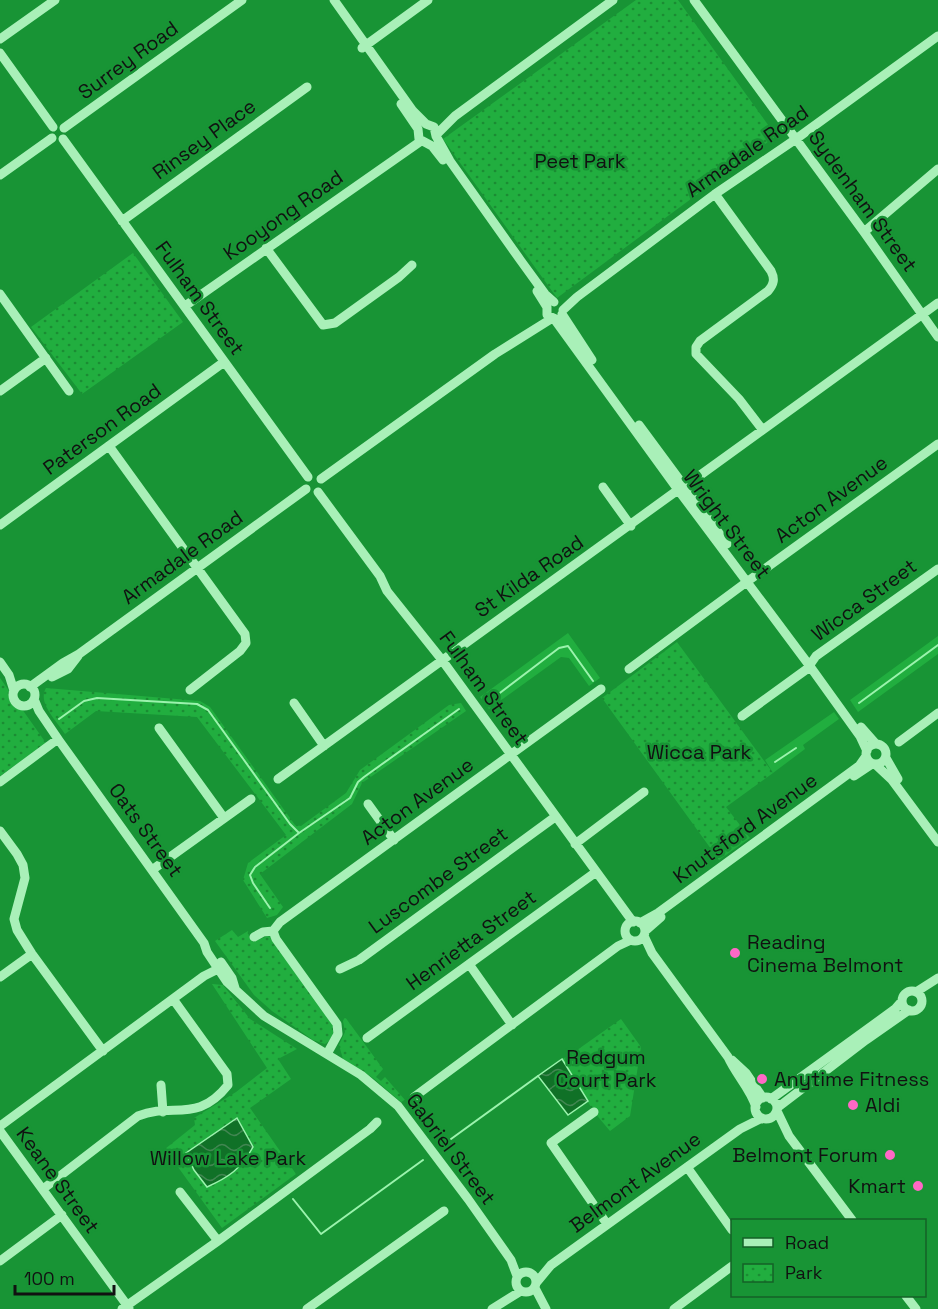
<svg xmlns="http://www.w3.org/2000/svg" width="938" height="1309" font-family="'Space Grotesk',sans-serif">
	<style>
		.grass { fill: #21ae3f }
		.park { fill: url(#park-dots) }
		.water { fill: url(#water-waves); stroke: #9bf3ad; stroke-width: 1.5 }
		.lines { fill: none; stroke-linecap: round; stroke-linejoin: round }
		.stream { stroke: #9bf3ad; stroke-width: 2 }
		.minor { stroke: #a9f0b8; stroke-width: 9 }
		.poi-dot { fill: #ff68c6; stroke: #189435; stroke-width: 2 }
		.labels { text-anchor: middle; stroke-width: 5; stroke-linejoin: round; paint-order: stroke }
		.street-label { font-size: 20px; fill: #111; stroke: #189435 }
		.park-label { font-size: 20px; fill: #111; stroke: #189435 }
		.poi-label { font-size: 20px; fill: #111; stroke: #189435; text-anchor: start }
	</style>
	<defs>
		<pattern id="park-dots" width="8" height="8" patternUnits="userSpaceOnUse" patternTransform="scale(1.5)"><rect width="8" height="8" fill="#21ae3f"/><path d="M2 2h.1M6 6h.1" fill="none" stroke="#1b8c33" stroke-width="1.8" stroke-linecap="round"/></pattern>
		<pattern id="water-waves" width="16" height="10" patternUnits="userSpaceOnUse" patternTransform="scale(1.5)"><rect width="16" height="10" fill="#107127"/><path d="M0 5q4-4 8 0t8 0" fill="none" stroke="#428652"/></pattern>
	</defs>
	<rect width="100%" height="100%" fill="#189435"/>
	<path class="grass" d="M568 633 600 678 589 686 569 658 561 657 489 709 480 697Z
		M938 636V654L858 712 850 700Z
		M834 712 839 719 803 745 805 749 773 773 765 760Z"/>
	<path class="park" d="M636 0H678L776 136 557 298 443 139Z
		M133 253 183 322 82 394 31 327Z
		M677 642 773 773 726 807 750 838 719 860 602 698Z
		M0 678 46 743 0 776Z
		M46 688 200 701 210 707 295 825 301 826 346 793 360 770 449 705 461 703 466 711 362 783 352 804 260 874 283 907 277 915 267 918 243 880 248 863 286 835 197 717 96 711 65 734C57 721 37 703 46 688Z
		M232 930 238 937 248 931 249 937 253 942 268 936 271 937 333 1022C334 1031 334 1039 325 1044L313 1040 272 1011 254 995 215 941Z
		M212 984 223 985 250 1019 297 1049 278 1059 291 1079 250 1108 296 1174 222 1228 165 1149 195 1125 194 1118 236 1092 267 1068Z
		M345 1017 383 1069 376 1077 381 1081 385 1077 405 1100 401 1102 373 1078 343 1059 339 1045 345 1032 343 1021Z
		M621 1019 641 1047 630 1116 610 1131 594 1112 562 1059 570 1055Z"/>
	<path class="water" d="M562 1059 588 1101 568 1115 538 1076Z
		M237 1118 253 1147C241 1169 229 1177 207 1187L194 1170 186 1153Z"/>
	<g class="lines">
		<path class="stream" d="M488 702 559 648 568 646 593 681
			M859 703 938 645
			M59 719 84 701 97 698 197 704 208 710 290 824 299 833
			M775 762 796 748
			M270 908 253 883 250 875 255 867 299 833 350 798 358 782 364 777 459 709
			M451 1139 538 1076
			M293 1199 321 1234 423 1160"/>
		<path class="minor" d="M334 0 413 111 426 124 434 127 436 136 450 161 521 261 545 294 554 302
			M694 0 864 232 938 337
			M0 39 55 0
			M362 48 428 0
			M0 53 53 127
			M401 104 418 129
			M64 128 242 0
			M418 129 419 139 432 146 443 160
			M436 135 455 116 613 0
			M63 139 308 477
			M0 175 52 138
			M715 194 771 271C775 279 774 284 768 291L700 341 696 347V354L739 399 762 429
			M122 221 307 87
			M864 232 938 169
			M266 248 323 325 335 323 399 277 412 265
			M537 291 547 307V315L556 319
			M0 294 69 391
			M185 306 421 141
			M563 310 577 297 715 194 796 139 938 36
			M562 314 592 360
			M555 320 679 491 809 665 860 736 867 751
			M0 391 46 358
			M639 425 727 544
			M109 446 245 634 246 643 240 651 190 690
			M699 476 938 303
			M321 479 495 354 551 319
			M603 487 631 526
			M318 492 380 576 387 591 442 660 633 922
			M0 525 224 362
			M0 662 9 675 14 691
			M629 669 748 581 938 444
			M52 677 68 669 78 656
			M13 695a11 11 0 1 1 22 0a11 11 0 1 1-22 0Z
			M30 687 63 663 79 654 306 489
			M34 699 39 711 58 739 204 943 207 952 227 982 264 1016 361 1075 398 1106 468 1199 511 1260 517 1276
			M294 703 324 746
			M742 716 807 669 816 656 938 569
			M861 727 876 744
			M159 728 224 818
			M899 742 938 713
			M866 754a10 10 0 1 1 20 0a10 10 0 1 1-20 0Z
			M886 758 898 779
			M876 765 892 780 938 842
			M854 776 872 764
			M278 779 682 487
			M0 782 58 739
			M368 804 394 840
			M0 831 17 854 23 865 25 878 14 919 17 930 32 954 103 1051
			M575 844 644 792
			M152 870 251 799
			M625 931a10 10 0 1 1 20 0a10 10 0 1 1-20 0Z
			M640 923 658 913 859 766 866 756
			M273 931 276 939 337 1024 338 1034 327 1054
			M645 931 661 917
			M644 936 652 953 728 1057C736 1075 750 1088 756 1107
			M254 937 263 932 273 931 280 922 601 689
			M221 962 232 978 235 988
			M469 964 512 1025
			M340 969 359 960 555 817
			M0 977 32 954
			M902 1001a10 10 0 1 1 20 0a10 10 0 1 1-20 0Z
			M916 992 938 978
			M367 1038 596 872
			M732 1060 746 1073 763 1098
			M161 1085 163 1112
			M414 1097 618 946 631 940
			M755 1108a11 11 0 1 1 22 0a11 11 0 1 1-22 0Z
			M771 1099 895 1009 902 1001
			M777 1108 866 1040 909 1010
			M777 1111 789 1136 852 1220
			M594 1112 551 1143 607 1224
			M0 1126 204 976 222 967
			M0 1131 129 1308
			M687 1167 732 1230
			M43 1189 138 1116C173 1102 197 1124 228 1085L227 1074 173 999
			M180 1192 218 1241
			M0 1261 62 1215
			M516 1282a10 10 0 1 1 20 0a10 10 0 1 1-20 0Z
			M536 1283 551 1265 740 1129 762 1118
			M535 1288 546 1309
			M906 1296 916 1309
			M122 1309 218 1241 370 1129 377 1122
			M307 1309 444 1211
			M492 1309 521 1291
			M674 1309 732 1266"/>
	</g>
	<g class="poi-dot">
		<circle cx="735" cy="953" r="6"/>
		<circle cx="762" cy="1079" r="6"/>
		<circle cx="853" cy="1105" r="6"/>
		<circle cx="890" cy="1155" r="6"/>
		<circle cx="918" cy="1186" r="6"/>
	</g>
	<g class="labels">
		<g class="street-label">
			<text transform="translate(128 60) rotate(-36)" y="7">Surrey Road</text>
			<text transform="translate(204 139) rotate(-36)" y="7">Rinsey Place</text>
			<text transform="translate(747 151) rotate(-35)" y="7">Armadale Road</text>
			<text transform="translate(863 201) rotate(54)" y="7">Sydenham Street</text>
			<text transform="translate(283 215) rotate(-35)" y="7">Kooyong Road</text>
			<text transform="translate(200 298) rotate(54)" y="7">Fulham Street</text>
			<text transform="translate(102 429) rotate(-36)" y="7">Paterson Road</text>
			<text transform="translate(831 499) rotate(-36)" y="7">Acton Avenue</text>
			<text transform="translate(727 524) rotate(53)" y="7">Wright Street</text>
			<text transform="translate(182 557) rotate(-36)" y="7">Armadale Road</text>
			<text transform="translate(529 576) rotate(-35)" y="7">St Kilda Road</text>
			<text transform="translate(864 600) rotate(-36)" y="7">Wicca Street</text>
			<text transform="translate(484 688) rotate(54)" y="7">Fulham Street</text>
			<text transform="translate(417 801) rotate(-36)" y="7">Acton Avenue</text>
			<text transform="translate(745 828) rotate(-36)" y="7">Knutsford Avenue</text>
			<text transform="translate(146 830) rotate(54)" y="7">Oats Street</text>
			<text transform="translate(438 880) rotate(-36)" y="7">Luscombe Street</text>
			<text transform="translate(471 940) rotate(-36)" y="7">Henrietta Street</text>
			<text transform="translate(451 1149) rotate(53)" y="7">Gabriel Street</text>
			<text transform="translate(58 1180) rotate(54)" y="7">Keane Street</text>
			<text transform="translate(635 1182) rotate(-36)" y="7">Belmont Avenue</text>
		</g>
		<g class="park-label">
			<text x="580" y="168">Peet Park</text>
			<text x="699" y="759">Wicca Park</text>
			<text x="606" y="1064">Redgum<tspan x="606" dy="23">Court Park</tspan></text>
			<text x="228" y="1165">Willow Lake Park</text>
		</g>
		<g class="poi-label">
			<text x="747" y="949">Reading<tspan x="747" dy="23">Cinema Belmont</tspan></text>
			<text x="774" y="1086">Anytime Fitness</text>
			<text x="865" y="1112">Aldi</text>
			<text x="878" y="1162" text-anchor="end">Belmont Forum</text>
			<text x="906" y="1193" text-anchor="end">Kmart</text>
		</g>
	</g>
	<rect x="731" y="1219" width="195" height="78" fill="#189435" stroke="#156027" stroke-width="1.5"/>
	<rect x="743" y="1238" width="30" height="9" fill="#a9f0b8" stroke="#156027" stroke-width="1.5"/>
	<text x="785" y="1249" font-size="18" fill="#111111">Road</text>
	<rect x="743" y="1264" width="30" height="18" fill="url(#park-dots)" stroke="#156027" stroke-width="1.5"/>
	<text x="785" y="1279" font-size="18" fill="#111111">Park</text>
	<path d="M15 1285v9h99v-9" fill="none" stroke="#111111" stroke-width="3"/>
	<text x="24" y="1285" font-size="18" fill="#111111" stroke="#189435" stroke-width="4.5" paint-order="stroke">100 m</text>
</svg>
